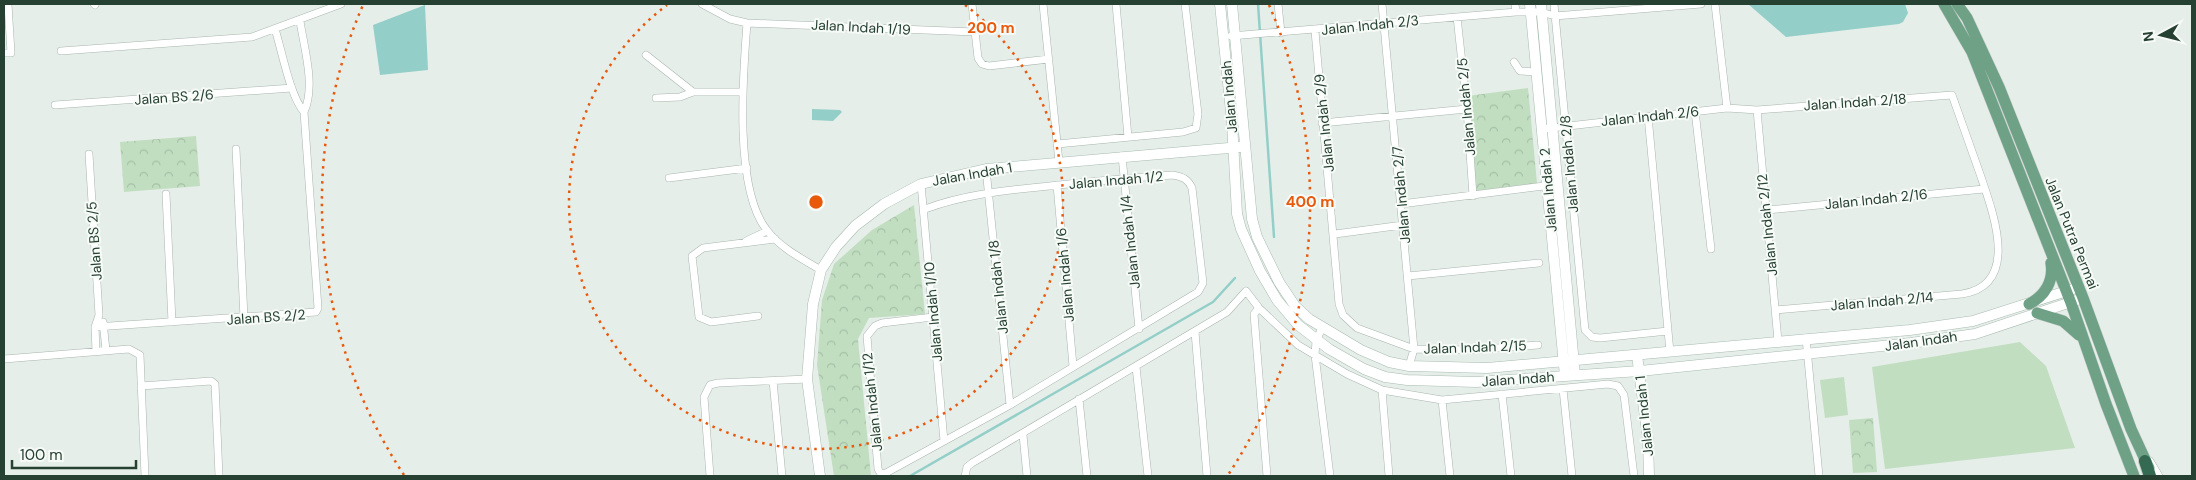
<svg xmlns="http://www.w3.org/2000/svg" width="2196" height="480" font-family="'DM Sans',sans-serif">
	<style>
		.forest { fill: url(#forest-crowns) }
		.pitch { fill: #c1dec1 }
		.water { fill: #93cfc8 }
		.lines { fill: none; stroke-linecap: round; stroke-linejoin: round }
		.stream { stroke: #93cfc8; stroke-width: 2.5 }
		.street-casing { stroke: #a9b6ae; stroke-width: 8 }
		.secondary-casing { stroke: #a8bcb0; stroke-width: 11 }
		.primary-casing { stroke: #c2cac6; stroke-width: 12 }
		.highway-casing { stroke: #c2cac6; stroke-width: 14 }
		.street { stroke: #fff; stroke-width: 7 }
		.secondary { stroke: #fff; stroke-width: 10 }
		.primary { stroke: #6ea186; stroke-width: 11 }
		.highway { stroke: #336a51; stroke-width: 12 }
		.ring { fill: none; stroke: #e8590c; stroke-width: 2.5; stroke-dasharray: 2.5 5 }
		.labels { text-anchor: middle; stroke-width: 4; stroke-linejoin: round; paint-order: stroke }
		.street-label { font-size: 14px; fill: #264032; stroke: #f7fbf8 }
		.centre { fill: #e8590c; stroke: #f7fbf8; stroke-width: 2.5 }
		.ring-label { font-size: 15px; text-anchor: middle; font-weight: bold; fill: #e8590c; stroke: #f7fbf8; stroke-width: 4; stroke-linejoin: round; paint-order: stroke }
	</style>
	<defs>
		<pattern id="forest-crowns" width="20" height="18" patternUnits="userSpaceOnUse" patternTransform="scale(1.25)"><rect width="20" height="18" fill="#c1dec1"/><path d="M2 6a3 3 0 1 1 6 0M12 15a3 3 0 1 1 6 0" fill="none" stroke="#a6c0a6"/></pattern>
	</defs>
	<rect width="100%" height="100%" fill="#e6eee9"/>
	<path class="forest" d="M1528 88 1537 183 1476 191 1467 96Z
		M196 136 200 186 124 192 120 142Z
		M914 205 925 314 869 318 858 339 871 476H834L817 365 822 300 834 264 872 230Z
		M1873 418 1877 472 1853 473 1849 420Z"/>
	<path class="pitch" d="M2020 342 2046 366 2075 448 1885 469 1872 367Z
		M1844 377 1848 415 1825 418 1820 380Z"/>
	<path class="water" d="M1748 4H1905L1908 13 1903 22 1899 24 1786 37Z
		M425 5 428 70 380 75 373 25Z
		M812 109 840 110 842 112 833 121 812 120Z"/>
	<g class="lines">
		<path class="stream" d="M1258 4 1274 237
			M910 476 1213 302 1235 278"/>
		<defs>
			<path id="street" d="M94 4 95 5
				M702 4 730 19 747 23 975 32
				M972 4 978 58 982 64 989 66 1049 59
				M1043 4 1059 162
				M1116 4 1128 137
				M1278 4 1281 33
				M1382 4 1414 349 1409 366
				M1515 4 1516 12
				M1554 4 1585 330 1592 337 1600 338 1668 331
				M1715 4 1727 108
				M1457 17 1467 109 1473 196
				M300 21C304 48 316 86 304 112
				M747 23C743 75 734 187 766 229 779 247 802 259 821 270
				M275 29C282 51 290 96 304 112
				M1315 31 1339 304 1343 315 1357 328 1414 349 1470 350 1538 345
				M1231 36 1516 12H1541L1555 16 1701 4
				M61 51 252 37 341 4
				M4 53H11L8 4
				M646 55 693 92
				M1514 62 1520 71 1537 72
				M656 98 680 97 693 92H742
				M55 105 292 88
				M1757 110 1778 341
				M1695 111 1711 249
				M1648 116 1670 352
				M1322 123 1467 109
				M1542 129 1727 108 1757 110 1952 95C1961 121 1971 148 1980 174 1992 210 2022 285 1962 294L1775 310
				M1057 144 1183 132 1196 128 1198 114 1185 4
				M236 149 244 318
				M89 154 99 315 95 327 96 351
				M1122 156 1139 329
				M986 169 1010 405
				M669 178 747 168
				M921 184 944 441
				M1057 185 1073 366
				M166 194 172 322
				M1401 204 1552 185
				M925 209C963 195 1000 191 1040 187 1085 182 1129 178 1173 175 1183 177 1188 179 1192 188L1203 283 1198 292 1010 405 886 473 881 474 878 469 867 336 875 326 882 323 933 317
				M1767 210 1984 189
				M1335 234 1403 225
				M746 241 767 231
				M1408 276 1539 263
				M1259 308 1254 314 1267 476
				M758 316 711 322 699 317 692 256 703 248 775 239
				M103 322 106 350
				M95 327 316 312 318 308 304 112
				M1322 328 1316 341 1315 355 1330 476
				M1195 332 1207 476
				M1806 338 1819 476
				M4 359 129 349 140 355 145 476
				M1136 367 1148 476
				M773 381 782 476
				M141 386 211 381 215 384 219 476
				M1563 389 1572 476
				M1382 390 1389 476
				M1502 394 1511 476
				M1079 399 1087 476
				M1442 400 1450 476
				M1023 435 1027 476
				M2150 461 2159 476
				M710 476 704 397 710 385 718 383 807 379
				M965 476 967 467 972 463 1227 312 1246 291 1259 308 1298 345 1347 374 1382 390 1442 400 1608 384 1618 386 1624 395 1634 476"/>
			<path id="secondary" d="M1220 4 1232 122 1237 214 1241 229 1260 271 1277 300 1298 325 1329 349 1364 369 1385 377 1407 380 1476 382 1640 371 1911 343 1975 334 2077 300
				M1232 4 1252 219 1257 237 1279 282 1295 306 1309 319 1361 350 1389 362 1409 366 1487 368 1910 330 1973 321 2073 289
				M1530 4 1565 376
				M1541 4 1575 375
				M1637 355 1648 440 1649 476
				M820 476 807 379 813 304 821 270 836 247 855 226 884 204 921 184 986 169 1240 147"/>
			<path id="primary" d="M1944 4 1972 52 2071 303 2106 404 2134 476
				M1957 4 1967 18 1999 87 2083 298 2131 429 2149 468
				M2029 304C2045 296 2054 281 2051 263
				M2037 313 2063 321 2079 335"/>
			<path id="highway" d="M2145 461 2150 476"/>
		</defs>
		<use href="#street" class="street-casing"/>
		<use href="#secondary" class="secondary-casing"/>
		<use href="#primary" class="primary-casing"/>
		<use href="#highway" class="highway-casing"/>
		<use href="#street" class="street"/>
		<use href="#secondary" class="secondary"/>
		<use href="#primary" class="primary"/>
		<use href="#highway" class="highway"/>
	</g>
	<g class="ring">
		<path d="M965 5A247 247 0 1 1 667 5"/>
		<path d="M404 475A494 494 0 0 1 363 5M1269 5A494 494 0 0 1 1228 475"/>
	</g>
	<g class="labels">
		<g class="street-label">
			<text transform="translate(1370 25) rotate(-6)" y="5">Jalan Indah 2/3</text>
			<text transform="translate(861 27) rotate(3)" y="5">Jalan Indah 1/19</text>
			<text transform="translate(174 97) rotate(-4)" y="5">Jalan BS 2/6</text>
			<text transform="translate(1229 97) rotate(-95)" y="5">Jalan Indah</text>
			<text transform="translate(1855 102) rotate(-4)" y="5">Jalan Indah 2/18</text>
			<text transform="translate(1466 107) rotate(-95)" y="5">Jalan Indah 2/5</text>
			<text transform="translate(1650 116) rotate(-6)" y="5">Jalan Indah 2/6</text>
			<text transform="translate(1324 123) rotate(-96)" y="5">Jalan Indah 2/9</text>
			<text transform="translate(1569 164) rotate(-95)" y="5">Jalan Indah 2/8</text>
			<text transform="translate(972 174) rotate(-10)" y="5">Jalan Indah 1</text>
			<text transform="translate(1116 180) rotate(-5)" y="5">Jalan Indah 1/2</text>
			<text transform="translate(1548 190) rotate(-95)" y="5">Jalan Indah 2</text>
			<text transform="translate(1401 195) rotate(-95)" y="5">Jalan Indah 2/7</text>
			<text transform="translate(1876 199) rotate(-6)" y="5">Jalan Indah 2/16</text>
			<text transform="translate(1767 225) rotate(-96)" y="5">Jalan Indah 2/12</text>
			<text transform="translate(2072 233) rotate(68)" y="5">Jalan Putra Permai</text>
			<text transform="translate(94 241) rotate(-94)" y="5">Jalan BS 2/5</text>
			<text transform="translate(1130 242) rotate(-96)" y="5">Jalan Indah 1/4</text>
			<text transform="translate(1065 275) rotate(-95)" y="5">Jalan Indah 1/6</text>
			<text transform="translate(998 287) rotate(-96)" y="5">Jalan Indah 1/8</text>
			<text transform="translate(1882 301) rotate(-5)" y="5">Jalan Indah 2/14</text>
			<text transform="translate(933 312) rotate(-95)" y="5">Jalan Indah 1/10</text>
			<text transform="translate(266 317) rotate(-4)" y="5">Jalan BS 2/2</text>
			<text transform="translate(1921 341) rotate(-8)" y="5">Jalan Indah</text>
			<text transform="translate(1475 347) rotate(-2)" y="5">Jalan Indah 2/15</text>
			<text transform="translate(1518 379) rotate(-4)" y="5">Jalan Indah</text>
			<text transform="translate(872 402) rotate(-96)" y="5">Jalan Indah 1/12</text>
			<text transform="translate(1644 416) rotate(-96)" y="5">Jalan Indah 1</text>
		</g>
	</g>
	<circle cx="816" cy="202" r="8" class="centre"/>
	<g class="ring-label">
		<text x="991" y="33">200 m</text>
		<text x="1310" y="207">400 m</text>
	</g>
	<rect width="2196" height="480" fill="none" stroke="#264032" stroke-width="10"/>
	<g transform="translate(2161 35) rotate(263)" stroke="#f7fbf8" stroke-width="4" paint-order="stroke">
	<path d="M0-4L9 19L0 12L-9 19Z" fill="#264032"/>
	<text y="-8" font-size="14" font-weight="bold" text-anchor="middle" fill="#264032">N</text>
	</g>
	<path d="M12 460v8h124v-8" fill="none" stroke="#264032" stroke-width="2.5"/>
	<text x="20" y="460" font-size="15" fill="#264032" stroke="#f7fbf8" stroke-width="4" paint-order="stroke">100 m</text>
</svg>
